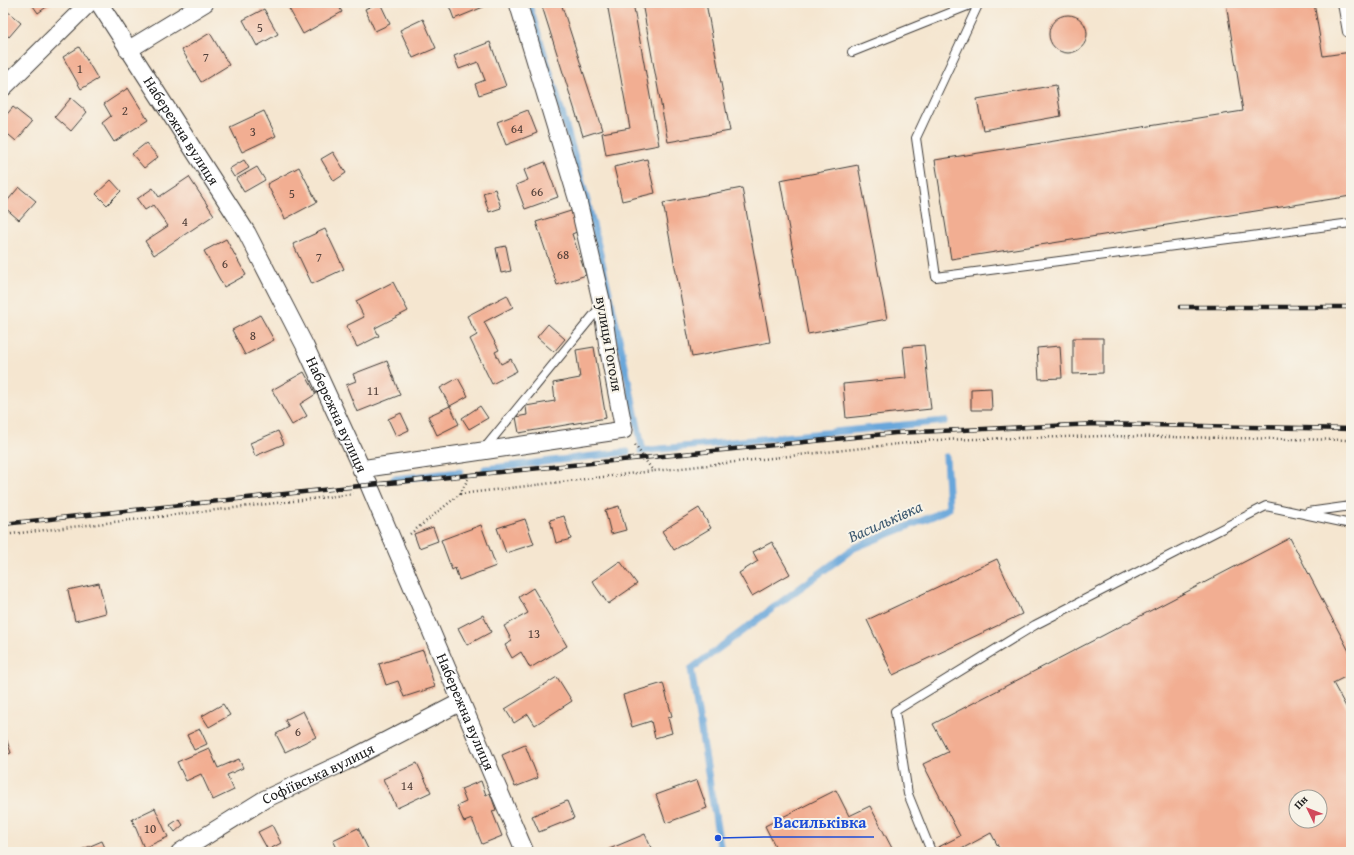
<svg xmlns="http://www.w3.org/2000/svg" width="1354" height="855" font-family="'Gentium Book Plus',serif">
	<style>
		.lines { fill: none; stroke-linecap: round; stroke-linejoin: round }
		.stream { stroke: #68a6da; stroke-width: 7 }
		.building { fill: #f2ae92; fill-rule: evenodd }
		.lane-casing { stroke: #3d3a37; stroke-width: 10 }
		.street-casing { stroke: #3d3a37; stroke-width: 19 }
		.path { stroke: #3d3a37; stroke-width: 2.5; stroke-dasharray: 1 3; stroke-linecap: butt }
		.lane { stroke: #fff; stroke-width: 8 }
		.street { stroke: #fff; stroke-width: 17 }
		.rail-casing { stroke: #1c1c1c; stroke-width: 4.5 }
		.rail { stroke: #f7f3e8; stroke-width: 3; stroke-dasharray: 9; stroke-linecap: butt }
		.labels { text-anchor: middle; stroke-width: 4; stroke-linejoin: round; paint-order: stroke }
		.number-label { font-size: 13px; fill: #52403a }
		.street-label { font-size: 15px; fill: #1c1c1c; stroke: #f7f3e8 }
		.water-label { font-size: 16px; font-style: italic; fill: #3e5a71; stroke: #f7f3e8 }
		.leader { fill: none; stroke: #1d4ed8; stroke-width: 1.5 }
		.callout-dot { fill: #1d4ed8; stroke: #f7f3e8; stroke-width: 1.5 }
		.callout-label { font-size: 16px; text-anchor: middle; font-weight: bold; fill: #1d4ed8; stroke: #f7f3e8; stroke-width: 4; stroke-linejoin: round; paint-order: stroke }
	</style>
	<rect width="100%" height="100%" fill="#f7f3e8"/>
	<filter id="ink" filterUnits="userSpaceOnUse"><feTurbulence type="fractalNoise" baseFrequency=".025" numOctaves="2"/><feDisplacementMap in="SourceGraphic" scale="8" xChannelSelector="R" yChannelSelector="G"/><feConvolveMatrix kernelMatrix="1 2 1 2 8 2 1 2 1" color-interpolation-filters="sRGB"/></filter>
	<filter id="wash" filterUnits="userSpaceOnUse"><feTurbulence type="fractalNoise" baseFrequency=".012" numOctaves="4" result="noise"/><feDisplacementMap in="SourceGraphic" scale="16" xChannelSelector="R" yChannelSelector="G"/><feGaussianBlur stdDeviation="0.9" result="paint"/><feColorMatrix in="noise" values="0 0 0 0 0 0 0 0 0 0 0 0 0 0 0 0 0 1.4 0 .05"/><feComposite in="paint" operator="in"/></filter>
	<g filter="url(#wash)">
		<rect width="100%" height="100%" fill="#f5e6d0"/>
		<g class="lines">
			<path class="stream" d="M528 3C549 67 568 132 586 197 608 281 625 366 643 451
				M641 451 945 421
				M485 469 627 452
				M394 479 460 472
				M721 852 691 669 854 548 933 516 949 508 946 457"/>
		</g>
		<g id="blocks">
			<path class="building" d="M31 3H52L38 13Z
				M286 3H337L342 12 303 34Z
				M378 3H380L390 24 375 31 365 9Z
				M448 3H493L454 19Z
				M541 3H561L602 130 583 136Z
				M607 3H633L659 145 606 155 602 133 630 128Z
				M642 3H706L730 131 668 142Z
				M1226 3H1314L1323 56 1351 52V196L951 259 935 160 1243 111Z
				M264 9 278 34 257 46 243 20Z
				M7 11 21 23 9 37 3 31V15Z
				M1049 34a19 19 0 1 1 38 0a19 19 0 1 1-38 0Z
				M423 19 436 48 413 58 400 30Z
				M210 33 229 65 201 82 182 50Z
				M490 42 506 86 479 95 475 84 485 80 478 62 459 69 454 56Z
				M79 47 98 79 81 89 63 57Z
				M1056 85 1061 116 983 130 977 99Z
				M128 88 148 120 114 142 102 123 111 116 104 104Z
				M71 98 87 112 71 131 55 117Z
				M13 107 32 122 16 141 3 130V119Z
				M528 110 537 133 506 145 497 122Z
				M264 111 276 136 242 152 230 127Z
				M146 143 158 157 144 168 132 154Z
				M333 152 346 173 334 181 321 159Z
				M647 159 655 193 622 201 614 167Z
				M244 160 249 168 234 177 229 169Z
				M545 162 558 197 525 209 516 185 528 180 524 170Z
				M858 165 887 319 808 334 780 180Z
				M257 167 265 180 244 192 236 179Z
				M299 167 317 202 285 219 267 184Z
				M189 177 214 215 154 255 145 241 168 226 153 205 145 210 137 199 153 188 159 197Z
				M111 180 121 191 107 205 96 194Z
				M19 187 36 201 19 220 3 206Z
				M742 188 770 342 692 357 663 203Z
				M495 189 501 208 489 212 483 193Z
				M574 210 581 230 572 234 586 275 557 285 536 222Z
				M325 229 344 269 312 284 293 244Z
				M226 239 246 275 224 287 204 251Z
				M506 246 511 271 501 273 496 248Z
				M393 282 408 311 375 328 379 336 357 347 346 326 364 317 356 301Z
				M507 295 513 307 484 322 499 350 495 352 501 364 511 359 517 371 492 384 470 339 477 335 467 316Z
				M260 315 274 340 245 355 232 330Z
				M548 324 565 339 554 352 537 337Z
				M1073 338H1103V373L1073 374Z
				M924 345 931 409 846 418 843 384 906 378 903 347Z
				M1060 346 1062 378 1039 379 1037 348Z
				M594 347 606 418 519 433 516 417 527 415 526 406 555 401 553 383 580 378 576 350Z
				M387 361 400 395 357 412 346 385 356 381 353 374Z
				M304 372 316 394 300 404 307 416 292 425 272 390Z
				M458 378 468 396 450 406 440 388Z
				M991 388 992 410H971V389Z
				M450 406 459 424 437 435 428 416Z
				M480 406 488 418 469 429 462 418Z
				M401 413 409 430 396 436 388 419Z
				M278 431 284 444 255 456 250 443Z
				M619 506 626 530 611 534 605 510Z
				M699 508 711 528 674 550 662 531Z
				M564 516 571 539 556 543 550 520Z
				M525 519 534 544 506 553 497 528Z
				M481 525 496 566 459 580 455 568 452 570 441 540Z
				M433 527 438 541 419 548 414 534Z
				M1290 538 1351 655V674L1333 683 1351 716V852H1001L991 833 956 852H929L960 836 923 764 948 752 933 724ZM1296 797H1320V821H1296Z
				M772 542 790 574 752 596 739 573 758 561 753 552Z
				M997 559 1022 614 893 675 867 620Z
				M620 561 637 584 608 604 592 581Z
				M99 583 106 613 75 621 68 590Z
				M533 588 567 646 530 668 521 652 512 658 505 645 512 641 504 626 528 613 519 597Z
				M483 615 491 632 467 645 458 628Z
				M423 650 435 687 404 697 398 681 386 685 379 664Z
				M557 677 572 701 535 725 528 714 514 723 505 709Z
				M663 683 672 716 668 718 672 733 655 738 651 721 632 727 623 695Z
				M223 704 230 715 209 727 202 716Z
				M303 711 316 737 285 752 276 734 289 727 285 720Z
				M200 729 207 744 194 750 187 735Z
				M5 735 11 753 3 756V736Z
				M525 745 538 778 515 787 502 755Z
				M209 748 218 768 239 759 243 768 227 775 234 790 213 800 201 774 186 781 177 762Z
				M417 763 431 792 397 808 383 779Z
				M697 780 707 808 666 823 656 795Z
				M481 781 486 795 490 793 496 810 492 811 502 836 482 844 472 819 464 822 457 806 466 802 461 789Z
				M836 790 849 816 870 806 894 852H778L765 826Z
				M567 801 574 818 539 832 532 816Z
				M155 808 168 837 144 848 132 819Z
				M179 819 183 825 175 832 170 825Z
				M272 825 281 843 268 850 258 832Z
				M358 828 369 851 339 852 333 840Z
				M645 834 653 852H607V850Z
				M102 841 107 852H82L81 850Z"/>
		</g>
	</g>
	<g filter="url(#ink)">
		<use href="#blocks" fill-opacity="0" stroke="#3d3a37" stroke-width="1"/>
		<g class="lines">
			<defs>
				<path id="lane" d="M979 3 916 138 936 277 1351 223
					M1342 3 1347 32
					M852 52 975 3
					M484 449 601 306
					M1308 512 1351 506
					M931 851 908 794 895 711 1035 625 1266 506 1351 524"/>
				<g id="street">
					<path id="s1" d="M99 3 247 233 305 346 369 485 525 852"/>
					<path d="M128 50 205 3"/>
					<path d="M3 88 89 3"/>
					<path d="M361 469 624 430 608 347 602 304 578 201 518 3"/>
					<path id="s2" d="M180 852 265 799 345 762 461 702"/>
				</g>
			</defs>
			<use href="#lane" class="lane-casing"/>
			<use href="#street" class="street-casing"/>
			<path class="path" d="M635 445 653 471
				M460 494 636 473 935 440 1106 436 1351 440
				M410 534 460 494 471 473
				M3 535 353 494"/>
			<use href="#lane" class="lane"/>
			<use href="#street" class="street"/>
			<defs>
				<path id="rail" d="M1180 307H1351
					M3 524 369 485 895 433 1097 424 1351 429"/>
			</defs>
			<use href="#rail" class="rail-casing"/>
			<use href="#rail" class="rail"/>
		</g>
	</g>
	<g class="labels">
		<g class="number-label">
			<text x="260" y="32">5</text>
			<text x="206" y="62">7</text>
			<text x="80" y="73">1</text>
			<text x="125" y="115">2</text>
			<text x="517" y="133">64</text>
			<text x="253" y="136">3</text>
			<text x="537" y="196">66</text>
			<text x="292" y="198">5</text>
			<text x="185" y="226">4</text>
			<text x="563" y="259">68</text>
			<text x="319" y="262">7</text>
			<text x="225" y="268">6</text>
			<text x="253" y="340">8</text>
			<text x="373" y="395">11</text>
			<text x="534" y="638">13</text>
			<text x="298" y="736">6</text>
			<text x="407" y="790">14</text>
			<text x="150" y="833">10</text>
		</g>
		<g class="street-label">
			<text dy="5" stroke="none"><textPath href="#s1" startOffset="152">Набережна вулиця</textPath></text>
			<text transform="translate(609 344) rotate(80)" y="5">вулиця Гоголя</text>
			<text dy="5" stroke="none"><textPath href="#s1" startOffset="476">Набережна вулиця</textPath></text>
			<text dy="5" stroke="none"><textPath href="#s1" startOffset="800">Набережна вулиця</textPath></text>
			<text dy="5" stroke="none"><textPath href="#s2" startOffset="159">Софіївська вулиця</textPath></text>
		</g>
		<g class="water-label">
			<text transform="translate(885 521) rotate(-24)" y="6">Васильківка</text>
		</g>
	</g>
	<path class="leader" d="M718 838L765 837H874"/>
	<circle class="callout-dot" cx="718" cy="838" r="4"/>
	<g class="callout-label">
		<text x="820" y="828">Васильківка</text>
	</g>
	<rect width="1354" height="855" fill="none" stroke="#f7f3e8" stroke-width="16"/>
	<g transform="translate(1308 809) rotate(313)"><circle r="19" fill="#f7f3e8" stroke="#9f9d96"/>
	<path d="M0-3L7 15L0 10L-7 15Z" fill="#d1495b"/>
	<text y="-6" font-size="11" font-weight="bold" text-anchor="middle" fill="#1c1c1c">Пн</text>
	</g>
</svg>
